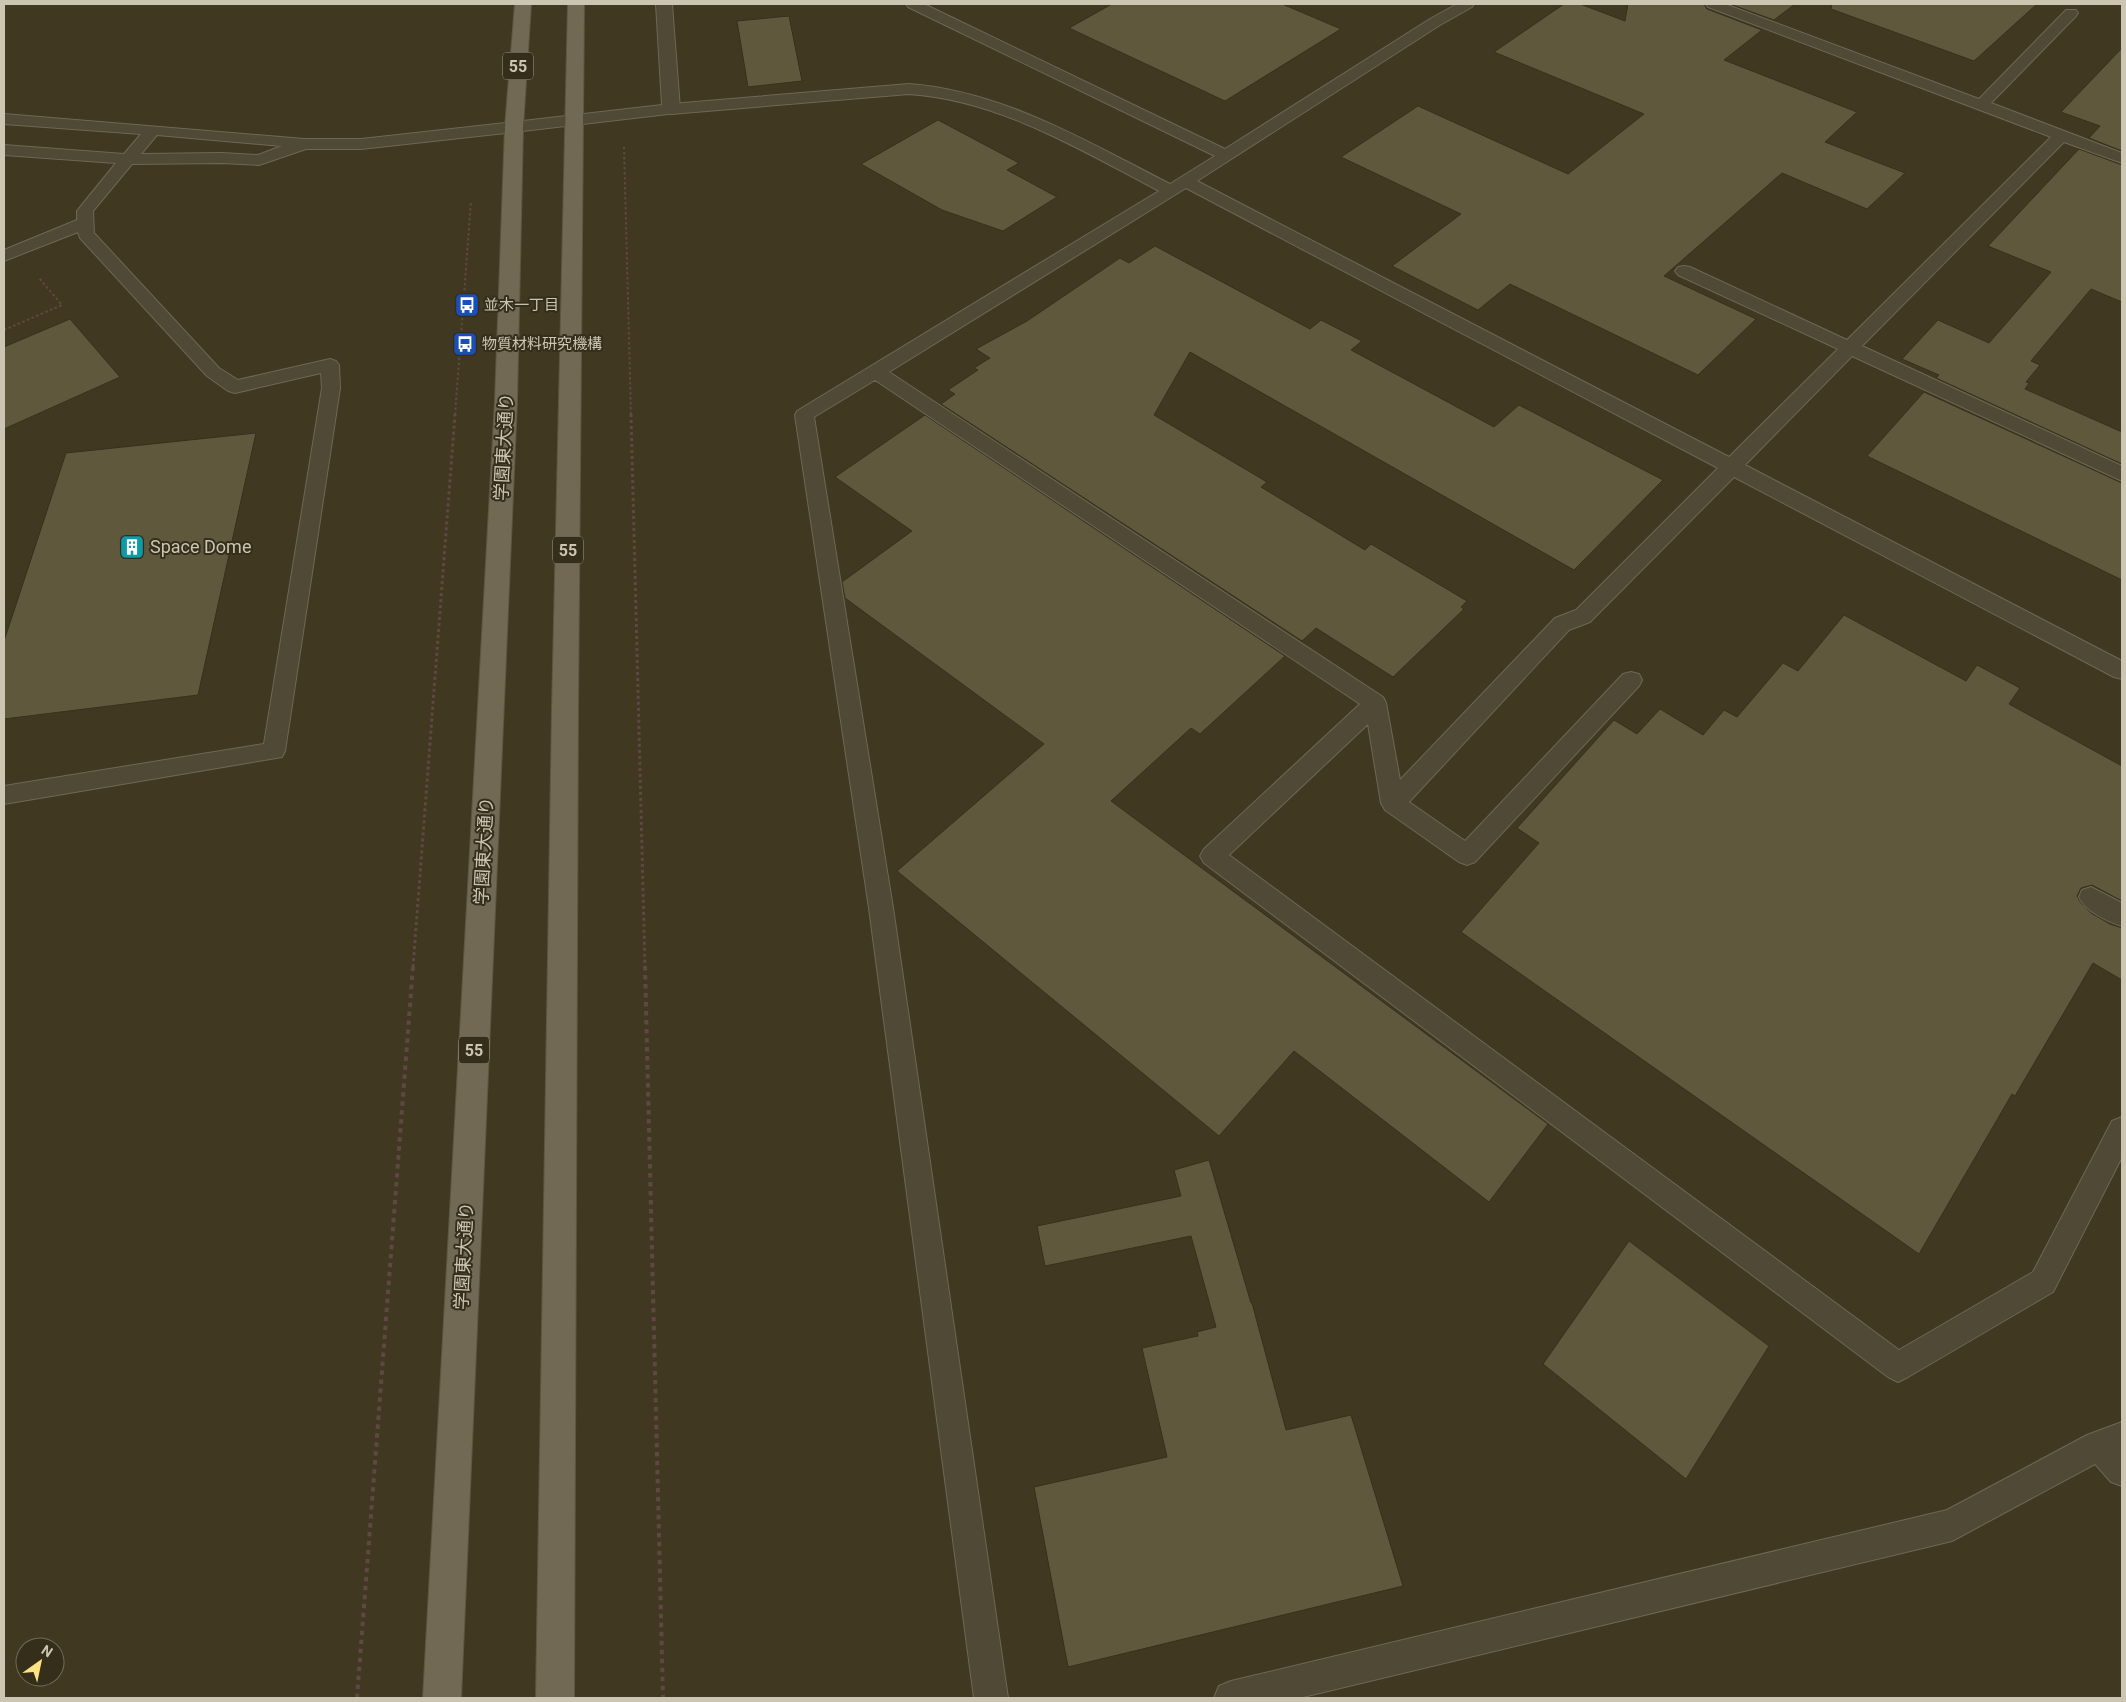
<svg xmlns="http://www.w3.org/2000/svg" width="2126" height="1702" font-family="Roboto,'Noto Sans JP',sans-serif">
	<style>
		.building { fill: #60583d; stroke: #37301d }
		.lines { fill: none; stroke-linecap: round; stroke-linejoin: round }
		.lane-casing { stroke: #6e6754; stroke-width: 2 }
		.street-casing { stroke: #6e6754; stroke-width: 2 }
		.primary-casing { stroke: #5c5542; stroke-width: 2 }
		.path-far2 { stroke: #5f4842; stroke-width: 2; stroke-dasharray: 2.5 2.5; stroke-linecap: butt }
		.path-far1 { stroke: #5f4842; stroke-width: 3; stroke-dasharray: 3 3; stroke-linecap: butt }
		.path { stroke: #5f4842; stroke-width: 4; stroke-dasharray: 4.5 4.5; stroke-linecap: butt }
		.lane { fill: #504936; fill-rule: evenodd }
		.street { fill: #504936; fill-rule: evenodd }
		.primary { fill: #716954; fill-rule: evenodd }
		.labels { text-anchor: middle; stroke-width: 4; stroke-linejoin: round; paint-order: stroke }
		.far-poi-label { font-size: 15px; fill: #cbc5b2; stroke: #352e1b; text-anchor: start }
		.shield { fill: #352e1b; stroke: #9e9885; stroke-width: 1 }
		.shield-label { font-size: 16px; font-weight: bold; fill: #cbc5b2 }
		.street-label { font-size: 18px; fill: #cbc5b2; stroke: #352e1b }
		.poi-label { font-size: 18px; fill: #cbc5b2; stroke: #352e1b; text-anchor: start }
	</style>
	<rect width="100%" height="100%" fill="#413822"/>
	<path class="building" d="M1112 4H1282L1341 29 1225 101 1069 28Z
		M1564 4H1580L1625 21 1628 4H1704L1707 9 1762 30 1724 60 1857 112 1825 142 1905 173 1867 209 1782 173 1664 276 1756 319 1698 375 1510 284 1478 310 1392 266 1461 214 1341 157 1418 106 1568 174 1644 114 1494 52Z
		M1730 4H1795L1774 20Z
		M1832 4H2037L1974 61 1831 9Z
		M789 16 802 81 748 87 737 21Z
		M2122 48V151L2089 138 2100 126 2061 112Z
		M938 120 1019 163 1007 170 1057 197 1003 231 942 210 861 164Z
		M2079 149 2122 165V302L2091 289 2031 361 2040 365 2026 382 2029 383 2025 389 2122 432V464L1936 378 1939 375 1902 359 1938 320 1989 343 2051 272 1988 246Z
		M1155 246 1310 329 1321 320 1362 341 1351 350 1494 427 1519 405 1663 480 1574 570 1190 352 1154 415 1267 482 1261 487 1365 550 1371 544 1467 601 1461 607 1464 609 1393 677 1316 628 1302 641 941 404 955 394 948 390 978 370 974 368 990 358 976 349 1027 321 1120 258 1129 263Z
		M70 319 120 377 4 429V347Z
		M1924 392 2122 483V580L1867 456Z
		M925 415 1285 656 1200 734 1191 728 1111 801 1548 1124 1489 1202 1294 1051 1219 1136 897 871 1044 744 845 598 842 582 912 531 835 477Z
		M256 433 198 695 4 719V641L66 453Z
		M1844 615 1966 681 1977 665 2020 688 2009 704 2122 766V901L2092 885 2081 888 2077 896 2081 903 2091 913 2110 924 2122 928V980L2093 963 2015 1096 2012 1094 1919 1254 1461 932 1539 843 1517 828 1614 720 1637 734 1660 709 1703 735 1724 710 1737 717 1783 663 1798 671Z
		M1209 1160 1251 1303H1252L1286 1430 1351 1415 1403 1586 1068 1667 1034 1487 1167 1457 1142 1348 1198 1336 1197 1332 1216 1327 1191 1236 1045 1266 1037 1226 1181 1196 1174 1170Z
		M1629 1241 1769 1346 1686 1479 1543 1364Z"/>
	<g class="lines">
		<defs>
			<path id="lane" d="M906 4H924L1225 149 1430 19 1457 4H1474L1472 7 1440 25 1197 181 1729 457 1838 349 1678 275 1675 271 1678 267 1684 266 1690 267 1847 340 2051 137 1708 7 1706 4H1725L1979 99 2066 10H2076L2078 13 2076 16 1991 103 2122 153V163L2064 142 1862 346 2122 466V481L1852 356 1745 465 2122 661V679L2114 677 1734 477 1590 622 1569 630 1409 802 1465 841 1623 674 1631 672 1639 674 1642 680 1639 686 1475 862 1467 865 1459 862 1385 810 1381 803 1368 724 1229 855 1899 1350 2033 1272 2112 1121 2122 1117V1157L2053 1292 1908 1377 1898 1382 1888 1377 1204 863 1200 856 1204 849 1360 704 875 380 814 417 893 908 1008 1698H974L869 908 795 415 797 411 1159 191C1081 150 999 100 909 94L671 114 666 112 663 109 666 106 671 104 909 84C1003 91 1088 142 1170 184L1215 156 908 7ZM1186 188 1718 468 1576 610 1555 618 1400 780 1386 703 1383 697 889 372Z
				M4 114 304 139H361L514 122 520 124 522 127 520 130 514 132 361 149H306L259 165 222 163 132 164 93 211 94 233 219 368 238 380 330 359 336 361 339 365 340 388 285 751 282 757 4 804V786L264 744 322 388 321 373 235 393 228 391 207 376 80 238 78 232 4 261V250L77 220V211L116 163 4 155V145L124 154 141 134 4 124ZM157 135 282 146 258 155 222 153 141 154Z
				M2091 887 2122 903V926C2108 922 2085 911 2079 897L2082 890Z
				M2122 1422V1486L2111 1482 2095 1464 1952 1541 1299 1698H1214L1219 1686 1231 1681 1947 1510 2087 1435Z"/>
			<path id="street" d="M656 4H672L680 109 677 113 514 132 508 131 505 127 508 123 514 122 662 105Z"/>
			<path id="primary" d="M515 4H531L523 127 517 401 461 1698H423L495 401 505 127Z
				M568 4H584L578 709 574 1698H536L552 709Z"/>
		</defs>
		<use href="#lane" class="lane-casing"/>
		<use href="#street" class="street-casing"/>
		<use href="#primary" class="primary-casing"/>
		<path class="path-far2" d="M624 147 631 415
			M4 330 62 305 39 278
			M455 415 471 201"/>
		<path class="path-far1" d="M631 414 645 967
			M413 967 455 414"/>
		<path class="path" d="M645 966 663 1698
			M357 1698 413 966"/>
		<use href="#lane" class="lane"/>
		<use href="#street" class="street"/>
		<use href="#primary" class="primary"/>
	</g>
	<defs>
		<symbol id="bus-square" viewBox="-11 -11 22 22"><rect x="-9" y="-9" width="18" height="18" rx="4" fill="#1a4fb4" stroke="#352e1b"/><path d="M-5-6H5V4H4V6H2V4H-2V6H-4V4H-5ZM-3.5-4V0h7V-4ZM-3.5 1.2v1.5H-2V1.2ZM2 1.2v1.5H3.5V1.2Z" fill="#fff"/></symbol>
		<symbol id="building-square" viewBox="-11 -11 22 22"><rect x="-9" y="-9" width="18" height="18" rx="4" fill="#0f9aa8" stroke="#352e1b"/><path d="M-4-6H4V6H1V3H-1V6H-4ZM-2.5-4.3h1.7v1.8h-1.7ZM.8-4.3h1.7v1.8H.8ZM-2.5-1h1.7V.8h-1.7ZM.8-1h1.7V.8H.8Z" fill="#fff"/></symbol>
	</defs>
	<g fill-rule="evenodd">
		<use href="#bus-square" x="453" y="291" width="28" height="28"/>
		<use href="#bus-square" x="451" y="330" width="28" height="28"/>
		<use href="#building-square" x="118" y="533" width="28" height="28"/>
	</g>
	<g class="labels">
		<g class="far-poi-label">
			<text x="484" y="310">並木一丁目</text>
			<text x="482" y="349">物質材料研究機構</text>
		</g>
		<g class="shield">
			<rect x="503" y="52.5" width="30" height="27" rx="4"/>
			<rect x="553" y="536.5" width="30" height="27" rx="4"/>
			<rect x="459" y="1036.5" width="30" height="27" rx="4"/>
		</g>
		<g class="shield-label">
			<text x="518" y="72">55</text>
			<text x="568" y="556">55</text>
			<text x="474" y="1056">55</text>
		</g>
		<g class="street-label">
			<text transform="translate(504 447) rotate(-87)" y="6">学園東大通り</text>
			<text transform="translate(484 851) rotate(-87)" y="6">学園東大通り</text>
			<text transform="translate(464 1256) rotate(-87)" y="6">学園東大通り</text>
		</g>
		<g class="poi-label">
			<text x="150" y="553">Space Dome</text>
		</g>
	</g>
	<rect width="2126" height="1702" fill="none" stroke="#cbc5b2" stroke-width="10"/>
	<g transform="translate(40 1662) rotate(33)"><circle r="24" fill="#352e1b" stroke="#716a57"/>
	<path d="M0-4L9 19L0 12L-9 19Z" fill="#ffe283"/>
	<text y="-8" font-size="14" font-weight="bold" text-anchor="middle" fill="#cbc5b2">N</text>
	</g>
</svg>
